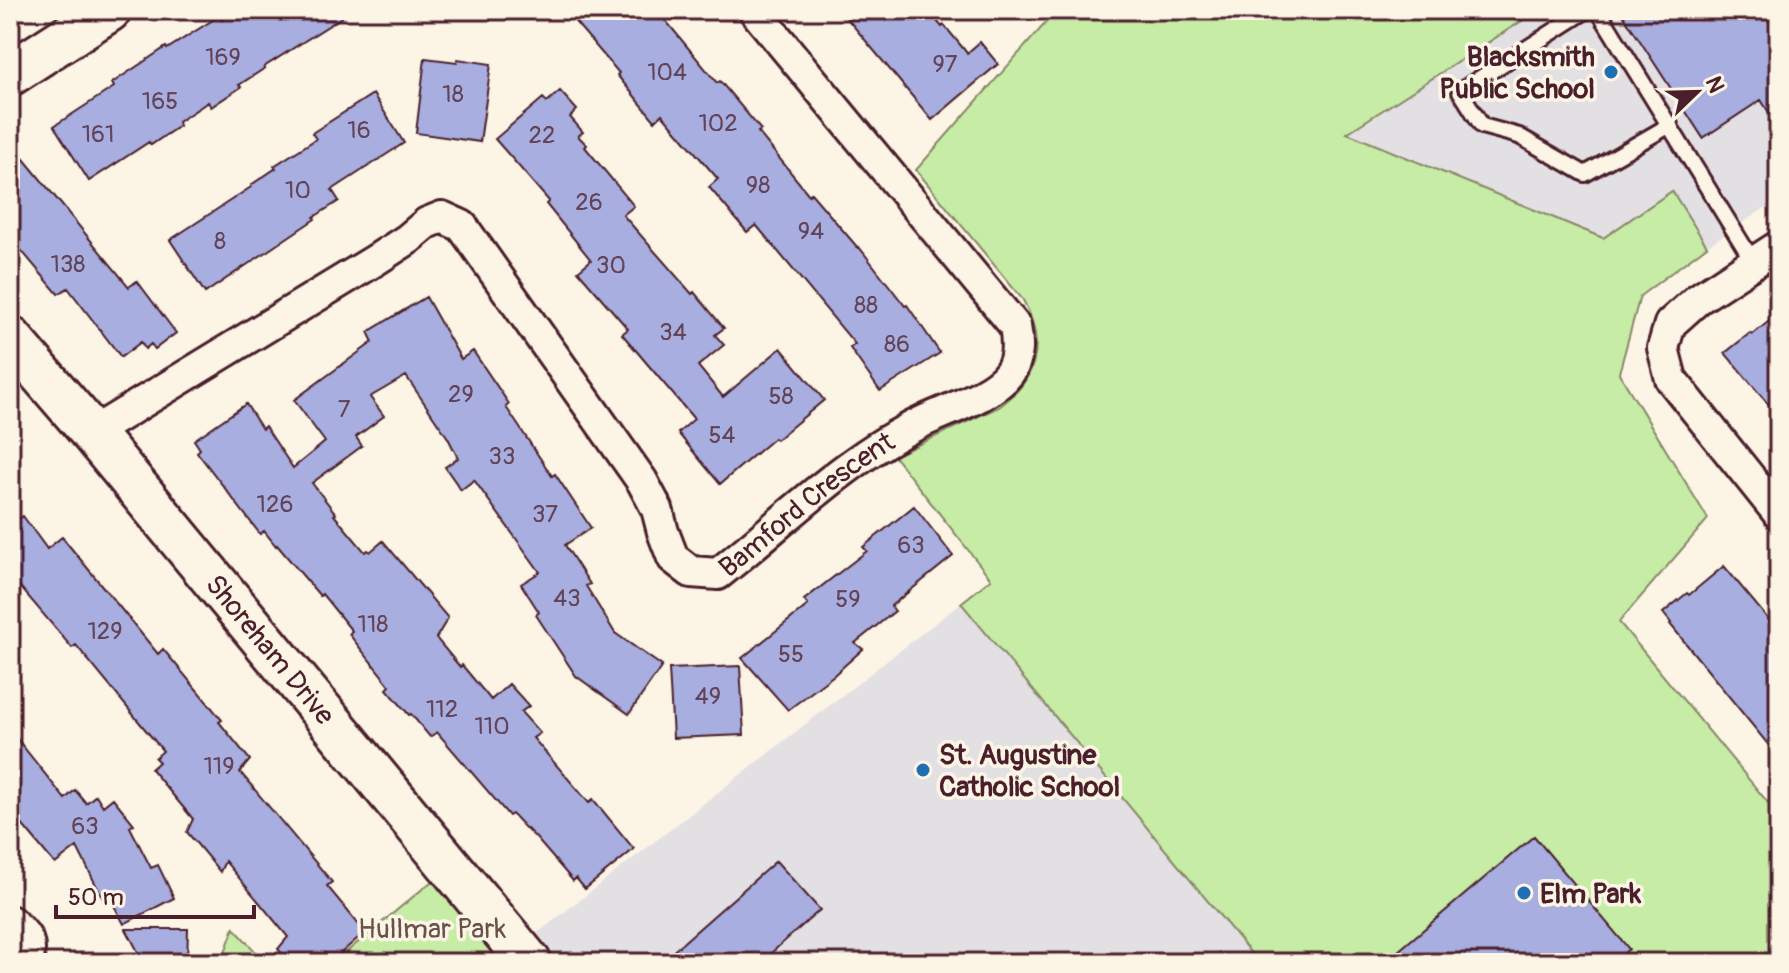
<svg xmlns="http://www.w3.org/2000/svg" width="1789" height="973" font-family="Pangolin,sans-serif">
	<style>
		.built { fill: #e3e0e3 }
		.green { fill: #c6eca6; stroke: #888668; stroke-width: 2 }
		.building { fill: #a8aedf; stroke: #4a1f2b; stroke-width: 2 }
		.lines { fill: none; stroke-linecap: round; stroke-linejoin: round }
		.lane-casing { stroke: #4a1f2b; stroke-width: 20 }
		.street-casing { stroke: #4a1f2b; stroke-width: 36 }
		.secondary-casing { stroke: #4a1f2b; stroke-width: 48 }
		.lane { stroke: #fcf5e5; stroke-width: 14 }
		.street { stroke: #fcf5e5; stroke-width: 30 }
		.secondary { stroke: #fcf5e5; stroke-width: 42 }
		.poi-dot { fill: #1f6fb2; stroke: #fcf5e5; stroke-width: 3 }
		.labels { text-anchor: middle; stroke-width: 7; stroke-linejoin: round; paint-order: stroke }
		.number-label { font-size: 24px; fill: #624358 }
		.poi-label { font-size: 28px; font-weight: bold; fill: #4a1f2b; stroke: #fcf5e5; text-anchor: start }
		.street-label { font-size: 28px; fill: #4a1f2b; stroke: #fcf5e5 }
		.park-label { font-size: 28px; fill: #69524a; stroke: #fcf5e5 }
	</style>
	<rect width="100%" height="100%" fill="#fcf5e5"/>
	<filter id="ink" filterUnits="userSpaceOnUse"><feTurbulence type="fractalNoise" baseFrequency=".0125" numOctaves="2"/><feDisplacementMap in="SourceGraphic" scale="16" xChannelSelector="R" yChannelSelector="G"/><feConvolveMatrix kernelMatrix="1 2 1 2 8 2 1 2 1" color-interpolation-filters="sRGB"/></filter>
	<g filter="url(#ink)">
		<path class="built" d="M1539 10H1779V199L1707 246 1672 191 1603 238 1346 133Z
			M961 603 1259 963H552L531 938Z"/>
		<path class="green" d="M1057 10H1539L1347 133 1603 238 1672 191 1707 246 1640 296 1619 373 1708 519 1619 622 1779 816V963H1259L961 603 991 579 894 456 999 407C1038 379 1046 342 1023 300L916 170Z
			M437 877 505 959 499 963H333Z
			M234 928 266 963H221Z"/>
		<path class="building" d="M236 10H353L264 67 265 68 239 85 241 87 211 107 208 102 178 122 179 126 151 145 149 142 89 181 54 126 114 87 112 83 166 47 167 49 219 16 222 20Z
			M565 10H657L717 83 720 81 761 130 758 132 809 195 811 193 858 248 859 247 905 306 907 305 940 353 880 391 850 348 855 344 756 225 747 232 709 187 718 179 662 114 655 121 617 75 619 73Z
			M840 10H928L942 27 944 25 967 53 980 42 998 64 932 120Z
			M1620 10H1779V128L1761 100 1703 138Z
			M425 58 457 62 458 59 491 64 480 142 416 133Z
			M560 91 577 110 570 117 583 132 578 136 587 145 585 147 634 206 623 215 692 294 694 292 724 328 715 335 724 345 698 366 723 397 781 348 824 400 776 440 774 438 720 484 678 433 694 419 622 334 628 329 578 271 591 260 546 204 549 201 495 139 543 98 547 102Z
			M373 94 404 143 332 190 339 201 314 217 315 219 205 293 170 240 251 187V185L276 168 274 166 316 139 312 133Z
			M10 142 129 287 137 281 176 333 155 349 151 344 145 349 141 342 121 357 68 288 58 294 10 237Z
			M426 297 461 359 473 351 509 404 506 407 552 476 555 474 591 528 565 545 590 584 586 586 615 633 662 666 629 714 576 676 536 615 539 612 521 584 540 572 474 480 461 490 445 467 458 458 448 438 406 376 370 397 384 416 356 437 362 446 312 483 336 514 334 515 365 552 368 550 370 552 383 541 448 618 436 638 460 667 462 665 491 700 509 684 529 706 521 712 540 733 533 738 589 803 593 799 634 849 585 889 576 878 573 881 536 838 528 830V831L512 814 509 816 437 732 430 737 411 714 409 715 387 689 390 686 349 634 352 631 322 594 320 596 277 545 276 546 264 531 260 534 197 452 200 449 194 440 246 404 262 429 265 426 293 468 325 442 294 400 373 342 368 332Z
			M1779 313V417L1725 353 1750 333 1752 335Z
			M914 506 953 556 891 606 895 611 855 643 863 649 834 675 788 710 742 658 808 605 804 600 867 551 863 547Z
			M23 516 47 549 62 537 158 654 163 649 222 720 219 722 250 760 240 772 332 882 327 886 365 932 333 960 325 953 313 963H290L278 949 288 937 225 861 220 872 187 832 193 819 151 769 159 762 155 758 163 751 76 645 72 648 10 575V524Z
			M1724 566 1779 632V758L1670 624 1671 623 1663 613 1687 593 1689 595Z
			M740 666 744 735 673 738 669 669Z
			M10 730 65 799 75 790 86 803 96 795 103 806 113 798 134 824 130 827 151 868 158 865 174 898 124 924 109 896 103 899 77 847 55 864 20 822 10 830Z
			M1534 836 1629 949 1612 963H1384Z
			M776 861 820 910 771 953 780 963H660Z
			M126 929H188L187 963H144Z"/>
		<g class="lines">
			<defs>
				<path id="lane" d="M1587 10 1460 91 1482 126 1519 136 1585 174 1670 125
					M1598 10 1754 263"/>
				<g id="street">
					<path d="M1779 246 1698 299 1670 324 1663 348 1671 379 1779 514"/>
					<path id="s1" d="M92 433 374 261 408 239 427 223 442 217 462 226 642 481 657 509 663 532 673 558 691 572 718 574C784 522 847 457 924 421 949 409 993 395 1009 373 1019 359 1018 342 1015 326L754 10"/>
					<path d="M10 921C26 935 33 941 27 963"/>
				</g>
				<g id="secondary">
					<path d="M10 74 109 10"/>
					<path id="s2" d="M10 338 92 433 530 963"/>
				</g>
			</defs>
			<use href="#lane" class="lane-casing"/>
			<use href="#street" class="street-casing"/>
			<use href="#secondary" class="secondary-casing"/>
			<use href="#lane" class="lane"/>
			<use href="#street" class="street"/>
			<use href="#secondary" class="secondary"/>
		</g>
	</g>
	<g class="poi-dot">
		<circle cx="1611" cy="72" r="8"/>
		<circle cx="923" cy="770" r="8"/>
		<circle cx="1524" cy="893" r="8"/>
	</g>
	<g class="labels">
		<g class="number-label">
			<text x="223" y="65">169</text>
			<text x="945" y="72">97</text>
			<text x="667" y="80">104</text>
			<text x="453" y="102">18</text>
			<text x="160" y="109">165</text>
			<text x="718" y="131">102</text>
			<text x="359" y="138">16</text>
			<text x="98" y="142">161</text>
			<text x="542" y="143">22</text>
			<text x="758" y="193">98</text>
			<text x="298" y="198">10</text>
			<text x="589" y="210">26</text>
			<text x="811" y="239">94</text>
			<text x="220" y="249">8</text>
			<text x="68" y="272">138</text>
			<text x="611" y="273">30</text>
			<text x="866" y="313">88</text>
			<text x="673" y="340">34</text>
			<text x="897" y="352">86</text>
			<text x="461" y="402">29</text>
			<text x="781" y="404">58</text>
			<text x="344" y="417">7</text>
			<text x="722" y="443">54</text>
			<text x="502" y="464">33</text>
			<text x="275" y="512">126</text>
			<text x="545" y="522">37</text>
			<text x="911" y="553">63</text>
			<text x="567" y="606">43</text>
			<text x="848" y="607">59</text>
			<text x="373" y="632">118</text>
			<text x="105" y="639">129</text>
			<text x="791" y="662">55</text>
			<text x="708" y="704">49</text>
			<text x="442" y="717">112</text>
			<text x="492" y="734">110</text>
			<text x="219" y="774">119</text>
			<text x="85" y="834">63</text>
		</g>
		<g class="poi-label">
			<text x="1595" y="66" text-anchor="end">Blacksmith<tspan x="1595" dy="32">Public School</tspan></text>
			<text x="939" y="764">St. Augustine<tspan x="939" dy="32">Catholic School</tspan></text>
			<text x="1540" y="903">Elm Park</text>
		</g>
		<g class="street-label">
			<text dy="10" stroke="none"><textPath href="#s1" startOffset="992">Bamford Crescent</textPath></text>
			<text dy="10" stroke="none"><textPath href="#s2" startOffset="406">Shoreham Drive</textPath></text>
		</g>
		<g class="park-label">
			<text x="432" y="938">Hullmar Park</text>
		</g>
	</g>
	<rect width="1789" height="973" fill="none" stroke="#fcf5e5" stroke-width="40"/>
	<rect x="20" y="20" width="1749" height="933" fill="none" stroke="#4a1f2b" stroke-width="3" filter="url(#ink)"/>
	<g transform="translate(1697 92) rotate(67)" stroke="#fcf5e5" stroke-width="6" paint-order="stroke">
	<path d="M0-6L14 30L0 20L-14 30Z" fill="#4a1f2b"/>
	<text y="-12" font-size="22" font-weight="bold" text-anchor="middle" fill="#4a1f2b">N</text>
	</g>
	<path d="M56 905v12h198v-12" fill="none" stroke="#4a1f2b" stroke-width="4"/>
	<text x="68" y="905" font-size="24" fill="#4a1f2b" stroke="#fcf5e5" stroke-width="6" paint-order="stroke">50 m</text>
</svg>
